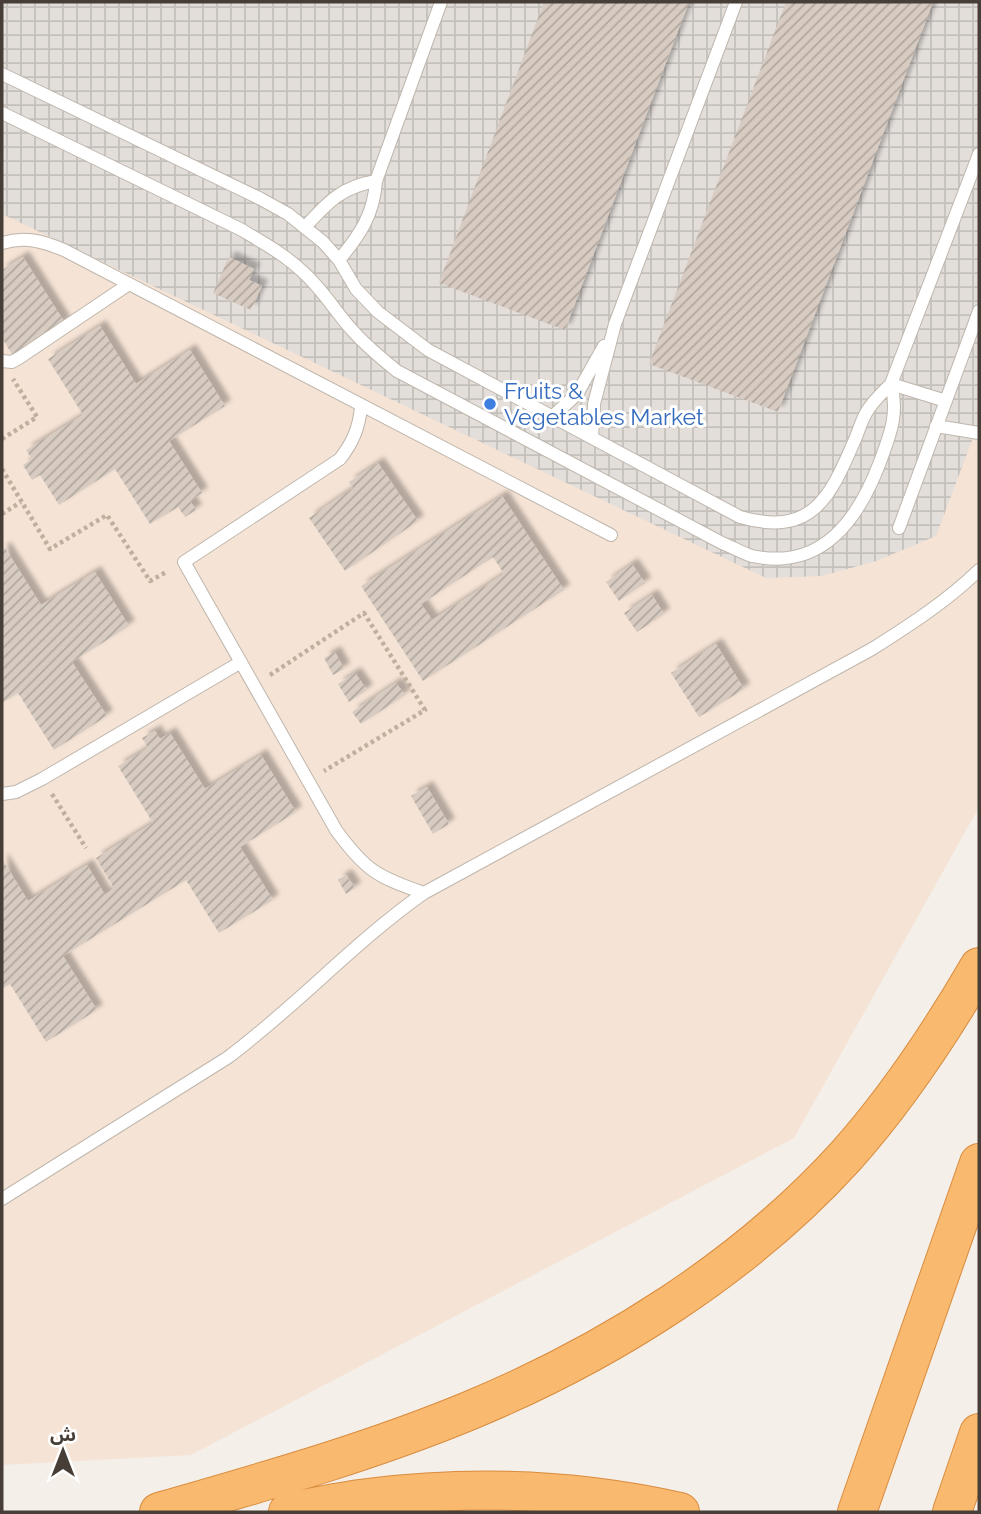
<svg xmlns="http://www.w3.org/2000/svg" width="981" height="1514" font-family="Raleway,'Noto Sans Arabic',sans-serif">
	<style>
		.commercial { fill: #f5e3d5 }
		.industrial { fill: url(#industrial-grid) }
		.building { fill: url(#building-hatch); fill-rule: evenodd; filter: url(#shadow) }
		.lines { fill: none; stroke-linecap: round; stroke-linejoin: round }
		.lane-casing { stroke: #bfb6ac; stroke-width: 14 }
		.highway-casing { stroke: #d98c3e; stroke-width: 40 }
		.path { stroke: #c0af9d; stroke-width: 4.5; stroke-dasharray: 3.5 3.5; stroke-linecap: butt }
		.lane { stroke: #fff; stroke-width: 12 }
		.highway { stroke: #f9b96f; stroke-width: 38 }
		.shop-dot { fill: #3f7fe0; stroke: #fff; stroke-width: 2.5 }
		.labels { text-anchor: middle; stroke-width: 6; stroke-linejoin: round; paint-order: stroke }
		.shop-label { font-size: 23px; fill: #366cbe; stroke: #fff; text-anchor: start }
	</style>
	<defs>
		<pattern id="industrial-grid" width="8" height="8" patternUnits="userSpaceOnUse" patternTransform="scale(1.75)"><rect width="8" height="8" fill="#e3deda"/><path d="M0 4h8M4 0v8" fill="none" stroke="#c4c0bc"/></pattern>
		<pattern id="building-hatch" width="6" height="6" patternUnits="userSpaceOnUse" patternTransform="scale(1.75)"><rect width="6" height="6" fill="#d8ccc2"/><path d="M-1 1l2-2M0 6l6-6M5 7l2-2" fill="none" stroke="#b1a79e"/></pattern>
		<filter id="shadow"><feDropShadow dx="6" dy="-6" stdDeviation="2" flood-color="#0004"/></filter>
	</defs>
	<rect width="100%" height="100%" fill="#f4efe9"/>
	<path class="commercial" d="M2 2H979V807L794 1138 191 1455 2 1465Z"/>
	<path class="industrial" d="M2 2H979V422L936 536 876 561 822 576 766 578 2 214Z"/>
	<path class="building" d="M544 2H689L565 330 439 283Z
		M786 2H933L778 412 649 364Z
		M23 257 65 323 13 356 2 338V270Z
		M229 257 254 269 249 280 262 286 251 310 213 293Z
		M100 326 136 384 190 350 225 406 169 441 202 493 190 501 196 510 185 517 178 507 150 524 115 469 59 505 40 475 32 480 23 465 32 459 26 450 83 415 48 359Z
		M378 463 418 521 345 571 309 518 353 488 349 482Z
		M502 496 564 590 423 681 361 586ZM493 557 504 574 432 620 421 604Z
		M5 548 41 605 95 572 129 626 72 662 107 716 54 750 18 693 2 703V550Z
		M632 564 645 583 619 601 606 582Z
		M652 595 664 614 637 632 624 613Z
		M716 644 744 689 699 717 671 673Z
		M335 652 344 669 333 675 324 658Z
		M355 673 367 690 349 702 338 684Z
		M396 683 405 695 361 724 352 712Z
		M155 731 160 739 170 733 205 789 261 755 296 812 240 847 273 900 219 933 186 880 63 956 97 1010 46 1042 10 984 2 989V859L28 901 87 865 105 895 114 888 96 858 153 823 118 766 148 748 142 738Z
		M427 787 449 824 433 834 411 796Z
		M346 875 355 888 346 894 338 880Z"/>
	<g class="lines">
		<defs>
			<path id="lane" d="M2 74 259 198 288 214 323 242 339 260 356 289 378 312 428 350 740 517C814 538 831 495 856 437 859 429 862 420 866 413 872 402 882 393 891 384L979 154
				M2 113 240 229C262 242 284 254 303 272 323 290 335 311 352 330 366 346 381 358 397 371L722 543C732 547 742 553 752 556 822 571 858 520 880 462 890 435 899 413 891 384
				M305 227C328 202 341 187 376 181
				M2 243C25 236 42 241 64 250L611 535
				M339 260C360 235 374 214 376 181L441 2
				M2 361 12 362 19 358 129 284
				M891 384 946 401
				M361 407C359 428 353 442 340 459L184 562 336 830C365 870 377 877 424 893
				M552 417 577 394 604 346
				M936 426 979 433
				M592 438 594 404 615 324 736 2
				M899 528 979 311
				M2 794 16 792 42 779 241 662
				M2 1199 227 1058C296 1007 354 942 424 893L872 649C910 625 947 601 979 570"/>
			<path id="highway" d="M159 1512C263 1482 370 1452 471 1410 608 1353 744 1268 845 1157 897 1099 940 1034 979 967
				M288 1512C314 1507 341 1501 367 1498 470 1485 578 1489 680 1512
				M857 1512 979 1163
				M952 1512 979 1433"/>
		</defs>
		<use href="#lane" class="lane-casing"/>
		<use href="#highway" class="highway-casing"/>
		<path class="path" d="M2 439 37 417 13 379
			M2 469 50 549 107 515 150 581 168 571
			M2 514 21 502
			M270 675 364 613 425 710 324 771
			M52 794 86 848"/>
		<use href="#lane" class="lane"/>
		<use href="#highway" class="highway"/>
	</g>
	<circle class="shop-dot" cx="490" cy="404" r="7"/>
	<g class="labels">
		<g class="shop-label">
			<text x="504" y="399">Fruits &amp;<tspan x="504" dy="26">Vegetables Market</tspan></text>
		</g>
	</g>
	<rect width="981" height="1514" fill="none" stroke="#473f37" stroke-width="7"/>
	<g transform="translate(63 1451)" stroke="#ffffff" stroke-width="5" paint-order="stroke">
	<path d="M0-5L12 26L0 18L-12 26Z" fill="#473f37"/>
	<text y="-10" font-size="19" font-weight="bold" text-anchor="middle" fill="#473f37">ش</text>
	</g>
</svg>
